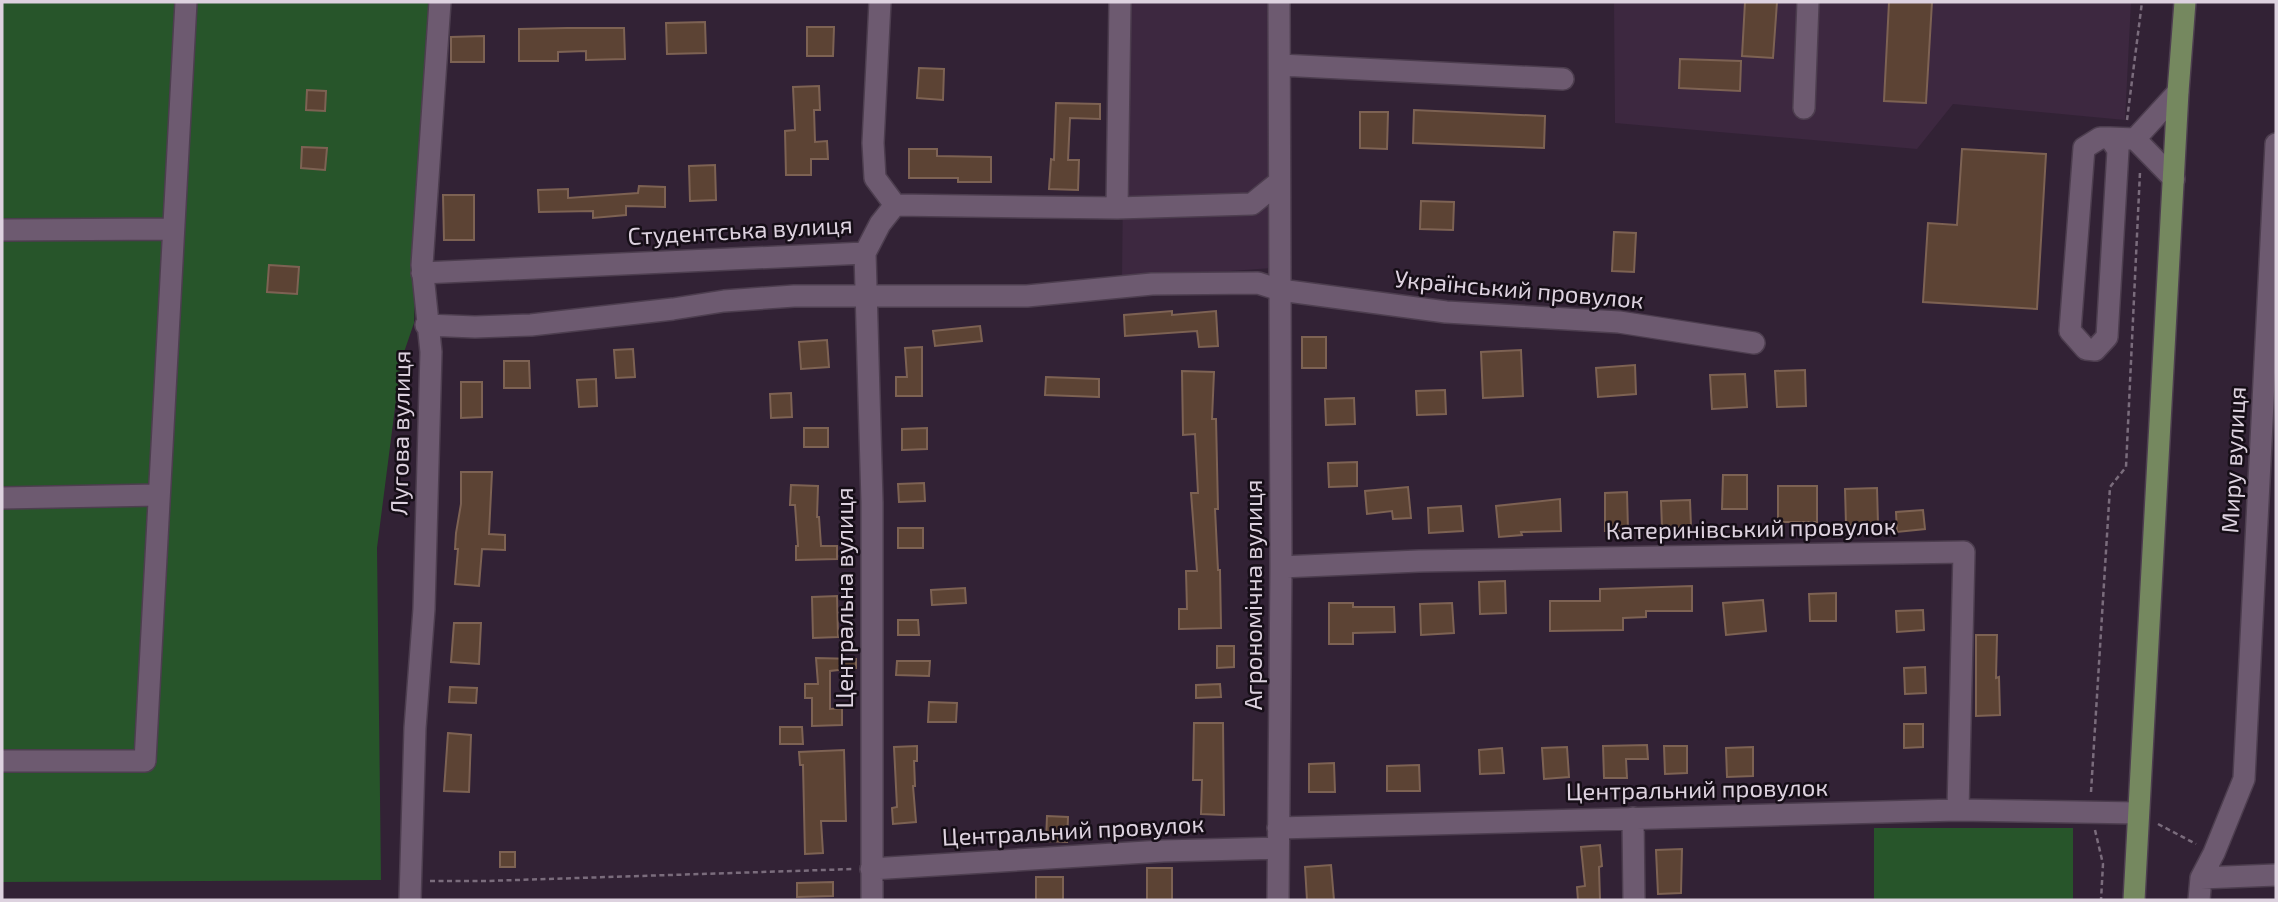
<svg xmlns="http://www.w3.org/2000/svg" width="2278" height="902" font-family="'Exo 2',sans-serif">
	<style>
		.built { fill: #3d2840 }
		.green { fill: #27552a }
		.building { fill: #5c4334; stroke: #7d6253; stroke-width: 2 }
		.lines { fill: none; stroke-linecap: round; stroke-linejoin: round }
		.minor-casing { stroke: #4d3e4f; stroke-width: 24 }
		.major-casing { stroke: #4d3e4f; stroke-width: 24 }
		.path { stroke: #7a6c7c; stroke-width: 2.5; stroke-dasharray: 5 3.5; stroke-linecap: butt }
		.minor { stroke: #6d5a70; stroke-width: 21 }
		.major { stroke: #75885f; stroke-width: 21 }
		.labels { text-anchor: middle; stroke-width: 5; stroke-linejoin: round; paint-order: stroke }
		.street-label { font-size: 24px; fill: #ddd2df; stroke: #160e17 }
	</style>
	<rect width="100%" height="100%" fill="#322235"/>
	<path class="built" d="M1125 2H1272V268L1122 279Z
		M1614 2H2131L2125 120 1953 104 1917 149 1615 123Z"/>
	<path class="green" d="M2 2H433L418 205 414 323 401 361 377 548 381 880 2 882Z
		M1874 828H2073V900H1874Z"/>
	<path class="building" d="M1745 2H1777L1773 58 1742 56Z
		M1889 2H1932L1926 103 1884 101Z
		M705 22 706 53 667 54 666 23Z
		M807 27H834L833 56H807Z
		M567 28H624L625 59 586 60V51L558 52V61H519V29Z
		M484 36V62H451V37Z
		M1680 59 1741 61 1740 91 1679 88Z
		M919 68 944 69 943 100 917 98Z
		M819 86 820 110H814L815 142 827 141 828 159H811V175H786L785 131 795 130 793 87Z
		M307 90 326 91 325 111 306 110Z
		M1056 103 1100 104V119L1070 118 1068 160H1079L1078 190 1049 189 1051 159 1054 160Z
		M1414 110 1545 116 1544 148 1413 143Z
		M1360 112H1388L1387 149 1360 148Z
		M302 147 327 148 325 170 301 168Z
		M909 149H937V156L991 157V182H958V178H909Z
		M1962 149 2046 154 2037 309 1923 302 1928 223 1957 225Z
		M715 165 716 200 690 201 689 166Z
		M639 186 665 187V207L626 206V215L593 218V211L539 212 538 190 568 189V198L638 193Z
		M443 195H474V240H444Z
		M1421 201 1454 202 1453 230 1420 229Z
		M1614 232 1636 233 1634 272 1612 271Z
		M269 265 299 267 297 294 267 292Z
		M1172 311V315L1216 311 1218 346 1199 347 1197 331 1125 336 1124 315Z
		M980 326 982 341 935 346 933 331Z
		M1302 337H1326V368H1302Z
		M827 340 829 367 801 369 799 342Z
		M922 347V396H896V377H907L905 348Z
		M633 349 635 377 616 378 614 350Z
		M1521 350 1523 396 1483 398 1481 352Z
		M504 361H529L530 388H504Z
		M1635 365 1636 394 1598 397 1596 368Z
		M1805 370 1806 406 1777 407 1775 371Z
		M1182 371 1214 372 1212 419H1216L1218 509H1215L1218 570H1220L1221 628 1179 629V609H1187L1186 571H1197L1191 493H1198L1195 434 1183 435Z
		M1745 374 1747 407 1712 409 1710 375Z
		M1046 377 1099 379V397L1045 395Z
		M596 379 597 406 579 407 577 380Z
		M461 382H482V417L461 418Z
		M1445 390 1446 414 1417 415 1416 391Z
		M791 393 792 417 771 418 770 394Z
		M1354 398 1355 424 1326 425 1325 399Z
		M804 428H828V447H804Z
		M927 428V449L902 450V429Z
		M1357 462V486L1329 487 1328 463Z
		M461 472H492L489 534 505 535V550L482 549 479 586 455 584 458 549H455L456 533 461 504Z
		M1723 475H1747V509H1722Z
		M924 483 925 501 899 502 898 484Z
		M791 485 818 486 817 517H819L821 546H837V559L796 560V546H798L795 505H790Z
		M1778 486H1817V522H1778Z
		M1408 487 1411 518 1393 519 1392 511 1367 514 1365 491Z
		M1877 488 1878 524 1846 525 1845 489Z
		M1627 492 1628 531H1605V493Z
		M1560 499 1561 531 1521 532 1522 535 1499 537 1496 506Z
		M1690 500 1691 527 1662 528 1661 501Z
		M1461 506 1463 531 1429 533 1428 508Z
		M1923 510 1925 529 1897 532 1896 512Z
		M898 528H923V548H898Z
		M1505 581 1506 613 1480 614 1479 582Z
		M1692 586V611H1646V617L1623 618V630L1550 631V601H1600V589Z
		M965 588 966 603 932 605 931 590Z
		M1836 593V621H1810L1809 594Z
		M837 596 838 637 813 638 812 597Z
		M1763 600 1766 631 1726 635 1723 603Z
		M1329 603H1353V607H1394L1395 632 1353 633V644H1329Z
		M1452 603 1454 633 1421 635 1420 604Z
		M1923 610 1924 630 1897 632 1896 611Z
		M898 620H918L919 635H898Z
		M454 623H481L479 664 451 662Z
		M1976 635H1997L1996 678 1999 677 2000 715 1976 716Z
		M1217 646H1234V667L1217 668Z
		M816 658 856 659V668L830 671V709L842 708V725L812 726V698H805V684H818Z
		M897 661H930L929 676 896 675Z
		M1925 667 1926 693 1905 694 1904 668Z
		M1220 684 1221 697 1196 698V685Z
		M450 687 477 688 476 703 449 702Z
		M929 702 957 703 956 722H928Z
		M1194 723H1223L1224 815 1201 814 1202 780H1193Z
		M1904 724H1923V747L1904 748Z
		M780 727H802L803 744H780Z
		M448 733 471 735 469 792 444 791Z
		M1647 745 1648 759H1626L1627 778H1604L1603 746Z
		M917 746V761H914L915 786H913L916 822 893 824 892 808 897 807 894 747Z
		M1664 746H1687V773L1665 774Z
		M1567 747 1569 777 1544 779 1542 748Z
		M1753 747V776L1727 777 1726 748Z
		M1502 748 1504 773 1480 774 1479 750Z
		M844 750 846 821H821L823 853 805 854 803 765H800L799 752Z
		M1334 763 1335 792H1309V764Z
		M1419 765 1420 791H1387V766Z
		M1047 816 1068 817 1067 842 1046 841Z
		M1600 845 1602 866 1599 867 1600 900H1578L1577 887 1585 886 1581 847Z
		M1682 849 1681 893 1658 894 1656 850Z
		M500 852H515V867H500Z
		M1331 865 1334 900H1307L1305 867Z
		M1147 868H1172V900H1147Z
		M1036 877H1063V900H1036Z
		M833 882V896L797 897V883Z"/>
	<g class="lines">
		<defs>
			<path id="minor" d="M880 2 873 143 875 178 895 205
				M1280 65 1563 79
				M1804 108 1808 2
				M2100 138H2110L2118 150 2107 337 2095 350 2086 349 2070 331 2084 148Z
				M2110 138 2135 139 2174 179
				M2135 139 2178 92
				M1117 208 1120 2
				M2 230 173 229
				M865 253 872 502V900
				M422 273 865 253 880 224 895 205 1117 208 1252 204 1279 182
				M426 325 475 327 531 325 673 309 724 301 794 296H1027L1152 284 1258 283 1280 290 1446 312 1619 322 1754 343
				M2 498 158 495
				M1281 567 1419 561 1964 552 1958 810
				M2 761H145L186 2
				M1633 818 1634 900
				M1278 828 1958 810 2137 813
				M871 869 1163 851 1278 848
				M2201 878 2276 875
				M410 900 415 728 424 609 431 352 422 265 440 2
				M1278 900 1281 567 1279 2
				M2199 900 2201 878 2214 853 2244 779 2276 144"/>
			<path id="major" d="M2134 900 2178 92 2185 2"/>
		</defs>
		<use href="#minor" class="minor-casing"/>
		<use href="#major" class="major-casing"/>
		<path class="path" d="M2127 120 2142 2
			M2091 792 2110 487 2126 467 2140 172
			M2158 824 2196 844
			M2095 830 2103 864 2101 900
			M430 881H486L854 869"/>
		<use href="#minor" class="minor"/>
		<use href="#major" class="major"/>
	</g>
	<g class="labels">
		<g class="street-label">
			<text transform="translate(740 231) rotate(-3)" y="8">Студентська вулиця</text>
			<text transform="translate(1519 290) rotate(5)" y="8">Український провулок</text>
			<text transform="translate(401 433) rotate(-89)" y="8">Лугова вулиця</text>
			<text transform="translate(2234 460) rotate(-87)" y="8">Миру вулиця</text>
			<text transform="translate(1751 529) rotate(-1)" y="8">Катеринівський провулок</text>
			<text transform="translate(1254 595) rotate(-90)" y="8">Агрономічна вулиця</text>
			<text transform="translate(845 598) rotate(-90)" y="8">Центральна вулиця</text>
			<text transform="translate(1697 790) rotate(-1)" y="8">Центральний провулок</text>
			<text transform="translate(1073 831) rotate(-3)" y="8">Центральний провулок</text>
		</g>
	</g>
	<rect width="2278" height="902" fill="none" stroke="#ddd2df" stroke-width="7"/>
</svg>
